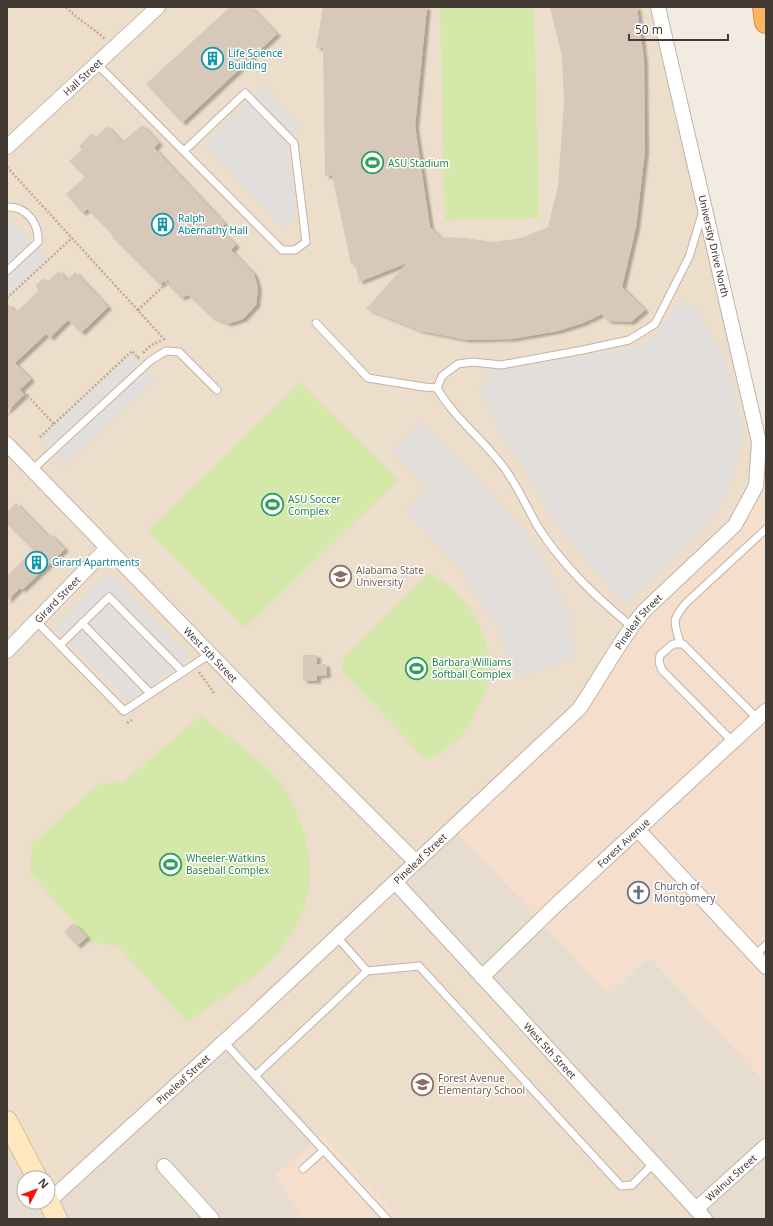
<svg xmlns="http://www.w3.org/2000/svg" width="773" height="1226" font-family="'Noto Sans',sans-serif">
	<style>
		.residential { fill: #e6dcd0 }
		.commercial { fill: #f5decc }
		.education { fill: #ecdecb }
		.green { fill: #d4e8a9 }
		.parking { fill: #e2dedb }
		.building { fill: #d7c8ba; filter: url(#shadow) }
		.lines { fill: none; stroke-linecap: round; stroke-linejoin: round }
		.service-casing { stroke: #c0b4a8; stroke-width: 9 }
		.minor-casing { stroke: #c0b4a8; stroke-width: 16 }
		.secondary-casing { stroke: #d7bc92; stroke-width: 22 }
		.motorway-casing { stroke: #e2872c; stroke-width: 24 }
		.path { stroke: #c0ab96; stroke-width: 2.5; stroke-dasharray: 2 2; stroke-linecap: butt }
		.service { stroke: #fff; stroke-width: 7 }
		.minor { stroke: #fff; stroke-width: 14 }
		.secondary { stroke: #ffe7bf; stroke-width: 20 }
		.motorway { stroke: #ffb560; stroke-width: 22 }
		.labels { text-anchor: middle; stroke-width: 3; stroke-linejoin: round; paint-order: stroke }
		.culture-label { font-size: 10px; fill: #0d838f; stroke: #fff; text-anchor: start }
		.street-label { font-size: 10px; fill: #433b33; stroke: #fff }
		.leisure-label { font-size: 10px; fill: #27864d; stroke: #fff; text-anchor: start }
		.education-label { font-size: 10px; fill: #785e54; stroke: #fff; text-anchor: start }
		.worship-label { font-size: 10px; fill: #5b616d; stroke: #fff; text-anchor: start }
	</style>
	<defs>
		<filter id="shadow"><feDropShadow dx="4" dy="2.5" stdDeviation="1" flood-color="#0004"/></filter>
	</defs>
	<rect width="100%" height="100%" fill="#f2ebe2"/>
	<path class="residential" d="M450 824 609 994 649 956 766 1083V1219H696L385 885Z
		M226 1033 321 1135 276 1175 303 1219H7V1107L46 1178H24V1202H48V1181L52 1189Z"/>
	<path class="commercial" d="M766 471V1083L649 956 609 994 450 824 752 484Z
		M321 1135 400 1219H303L276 1175Z"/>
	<path class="education" d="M7 7H654L755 441 752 484 738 509 725 528 707 546 576 703 385 885 696 1219H400L226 1033 52 1189 48 1178H46L7 1107Z"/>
	<path class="green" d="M440 7H534L539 218 445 220Z
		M300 383 398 480 245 628 148 531Z
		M429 573C459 591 477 611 486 645 487 652 491 660 491 666 490 680 484 695 478 707 464 737 455 746 426 760L342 671 343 659Z
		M201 716C229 738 259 757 282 784 288 791 292 803 296 811 320 865 313 912 274 957 251 985 214 999 188 1023L117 945 91 942 30 872 32 844 99 784 123 782Z"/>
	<path class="parking" d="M264 86 300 126 282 146 288 152 296 217 283 228 204 144Z
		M7 217 48 260 7 298Z
		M683 297 685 306 694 304 725 359 744 431 741 450 722 502 702 531 625 604 564 534 492 418 479 389 489 385 483 372 588 356 643 345 658 332Z
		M131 355 155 381 65 466 40 439Z
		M421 422 454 455 522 528 549 569 575 629 568 631 576 658 515 677 499 629 461 568 407 511 428 491 393 450Z
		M109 572 190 656 127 701 55 627Z"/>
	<path class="building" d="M230 7H251L277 34 182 123 146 84Z
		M323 7H427L415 126 430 227 440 237 466 238 492 242 521 238 548 227 558 186 564 102 562 57 550 7H637L644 60 645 151 636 227 622 287 645 310 631 322 607 321 602 314 583 323 558 331 512 339 467 340 421 331 366 309 407 263 359 282 355 263 351 264 332 175 325 176 323 47 316 48Z
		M142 125 159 143 154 148 225 224 219 229 236 245 231 250 254 274 258 288 256 305 243 319 228 324 211 317 188 295 181 298 164 281 160 285 112 237 113 235 87 209 82 213 66 194 85 177 69 161 82 150 79 146 92 133 96 137 107 126 122 142Z
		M59 271 67 280 75 272 108 307 81 333 68 320 50 338 46 334 15 363 31 379 20 390 24 395 7 411V303L16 312 39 290 35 286 43 278 47 282Z
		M16 503 48 536 50 534 65 549 22 590 20 588 7 601V576L33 550 7 524V512Z
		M303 655H317V664H326L327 675 317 676V681H303Z
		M73 923 87 937 77 946 64 932Z"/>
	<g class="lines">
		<defs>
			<path id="service" d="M97 64 282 250H295L306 242 294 143 245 93 184 151
				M7 207C27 206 39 224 38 242L7 271
				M316 323 368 378 424 387 437 388
				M32 470 150 361 166 351 179 352 217 390
				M36 621 124 711 210 654
				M82 623 150 693
				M631 626C596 597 563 566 538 527 527 508 518 487 505 469 484 440 454 418 437 388L442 376 458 364 473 362 501 365 583 350 629 340 655 324 689 257 703 211
				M680 643C674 621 671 621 686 603L766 529
				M60 645 109 597 183 672
				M733 742 662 670 659 662 660 655 673 644H683L758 719
				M337 937 367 971
				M755 955 766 945
				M224 1042 387 1219
				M255 1076 367 971 419 966 621 1186 632 1185 654 1163
				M303 1169 324 1150"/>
			<g id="minor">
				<path id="s1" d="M7 147 158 7"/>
				<path id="s2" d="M7 444 274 720 416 862"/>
				<path id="s3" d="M7 651 107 548"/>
				<path d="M638 830 766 967"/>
				<path id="s4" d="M395 882 705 1219"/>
				<path id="s5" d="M482 977 555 906 766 711"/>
				<path d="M164 1166 212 1219"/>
				<path id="s6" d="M49 1201 250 1018 579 709C601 677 619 641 644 611L735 525 756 486 759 442 658 7"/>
				<path id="s7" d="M696 1209 766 1146"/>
			</g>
			<path id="secondary" d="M7 1121 37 1178
				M48 1200 57 1219"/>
			<path id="motorway" d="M764 7 766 22"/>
		</defs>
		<use href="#service" class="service-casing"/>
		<use href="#minor" class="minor-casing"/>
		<use href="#secondary" class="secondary-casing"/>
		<use href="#motorway" class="motorway-casing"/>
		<path class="path" d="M66 7C79 21 91 26 105 39
			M7 167 165 340
			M7 298 72 238
			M138 310 169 281
			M143 353 151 345 163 340
			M21 388 28 396
			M7 415 28 396 54 424 39 438
			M54 424 132 351 138 358 139 356
			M199 672 214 693
			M127 723 133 719"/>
		<use href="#service" class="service"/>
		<use href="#minor" class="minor"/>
		<use href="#secondary" class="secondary"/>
		<use href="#motorway" class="motorway"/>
	</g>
	<defs>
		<symbol id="building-ring" viewBox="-11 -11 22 22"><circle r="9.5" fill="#fff" stroke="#0f9aa8" stroke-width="1.5"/><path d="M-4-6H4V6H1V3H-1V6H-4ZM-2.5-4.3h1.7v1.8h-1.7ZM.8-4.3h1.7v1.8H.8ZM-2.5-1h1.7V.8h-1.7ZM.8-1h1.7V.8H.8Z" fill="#0f9aa8"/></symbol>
		<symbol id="stadium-ring" viewBox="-11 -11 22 22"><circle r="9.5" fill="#fff" stroke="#2e9e5b" stroke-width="1.5"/><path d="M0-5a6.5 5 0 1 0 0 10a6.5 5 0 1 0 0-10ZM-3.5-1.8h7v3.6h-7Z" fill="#2e9e5b"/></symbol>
		<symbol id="university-ring" viewBox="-11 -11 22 22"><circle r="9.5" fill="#fff" stroke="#8d6e63" stroke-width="1.5"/><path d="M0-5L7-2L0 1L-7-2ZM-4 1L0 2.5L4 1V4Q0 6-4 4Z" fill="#8d6e63"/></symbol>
		<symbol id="church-ring" viewBox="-11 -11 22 22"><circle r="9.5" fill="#fff" stroke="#6b7280" stroke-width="1.5"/><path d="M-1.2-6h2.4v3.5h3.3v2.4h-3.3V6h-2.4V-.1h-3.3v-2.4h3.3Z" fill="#6b7280"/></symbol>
		<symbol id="school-ring" viewBox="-11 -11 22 22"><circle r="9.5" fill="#fff" stroke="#8d6e63" stroke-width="1.5"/><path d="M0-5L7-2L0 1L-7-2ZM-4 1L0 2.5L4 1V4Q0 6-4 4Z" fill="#8d6e63"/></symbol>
	</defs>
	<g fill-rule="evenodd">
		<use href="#building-ring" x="200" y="46" width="25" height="25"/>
		<use href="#stadium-ring" x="360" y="150" width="25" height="25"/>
		<use href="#building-ring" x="150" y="212" width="25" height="25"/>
		<use href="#stadium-ring" x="260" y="492" width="25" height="25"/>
		<use href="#building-ring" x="24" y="550" width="25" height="25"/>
		<use href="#university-ring" x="328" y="564" width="25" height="25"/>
		<use href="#stadium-ring" x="404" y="656" width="25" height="25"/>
		<use href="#stadium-ring" x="158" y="852" width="25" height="25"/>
		<use href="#church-ring" x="626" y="880" width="25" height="25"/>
		<use href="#school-ring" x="410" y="1072" width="25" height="25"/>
	</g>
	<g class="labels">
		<g class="culture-label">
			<text x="228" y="57">Life Science<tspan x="228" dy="12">Building</tspan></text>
			<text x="178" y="222">Ralph<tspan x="178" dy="12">Abernathy Hall</tspan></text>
			<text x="52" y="566">Girard Apartments</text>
		</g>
		<g class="street-label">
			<text dy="4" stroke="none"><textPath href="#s1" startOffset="103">Hall Street</textPath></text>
			<text transform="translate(714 246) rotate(77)" y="4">University Drive North</text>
			<text dy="4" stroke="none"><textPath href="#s3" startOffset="72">Girard Street</textPath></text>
			<text dy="4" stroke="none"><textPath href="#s6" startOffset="829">Pineleaf Street</textPath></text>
			<text dy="4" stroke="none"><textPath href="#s2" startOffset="293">West 5th Street</textPath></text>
			<text dy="4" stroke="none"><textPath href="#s5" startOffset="195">Forest Avenue</textPath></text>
			<text dy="4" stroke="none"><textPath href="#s6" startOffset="505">Pineleaf Street</textPath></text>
			<text dy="4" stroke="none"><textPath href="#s4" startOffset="229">West 5th Street</textPath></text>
			<text dy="4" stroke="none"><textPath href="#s6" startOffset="181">Pineleaf Street</textPath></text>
			<text dy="4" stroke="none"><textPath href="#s7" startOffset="47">Walnut Street</textPath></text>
		</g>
		<g class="leisure-label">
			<text x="388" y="167">ASU Stadium</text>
			<text x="288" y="503">ASU Soccer<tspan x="288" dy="12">Complex</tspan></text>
			<text x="432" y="666">Barbara Williams<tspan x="432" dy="12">Softball Complex</tspan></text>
			<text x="186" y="862">Wheeler-Watkins<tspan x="186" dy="12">Baseball Complex</tspan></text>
		</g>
		<g class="education-label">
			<text x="356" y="574">Alabama State<tspan x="356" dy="12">University</tspan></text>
			<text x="438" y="1082">Forest Avenue<tspan x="438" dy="12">Elementary School</tspan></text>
		</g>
		<g class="worship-label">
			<text x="654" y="890">Church of<tspan x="654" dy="12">Montgomery</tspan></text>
		</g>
	</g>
	<rect width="773" height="1226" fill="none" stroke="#433b33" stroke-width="16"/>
	<g transform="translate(36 1190) rotate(48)"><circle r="19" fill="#ffffff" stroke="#b4b1ad"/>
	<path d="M0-3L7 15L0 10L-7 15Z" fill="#ff100c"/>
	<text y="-6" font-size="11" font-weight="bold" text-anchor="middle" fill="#433b33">N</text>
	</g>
	<path d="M629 34v6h99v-6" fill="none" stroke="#433b33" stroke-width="2"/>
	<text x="635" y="34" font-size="12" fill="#433b33" stroke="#ffffff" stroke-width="3" paint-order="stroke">50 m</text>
</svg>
